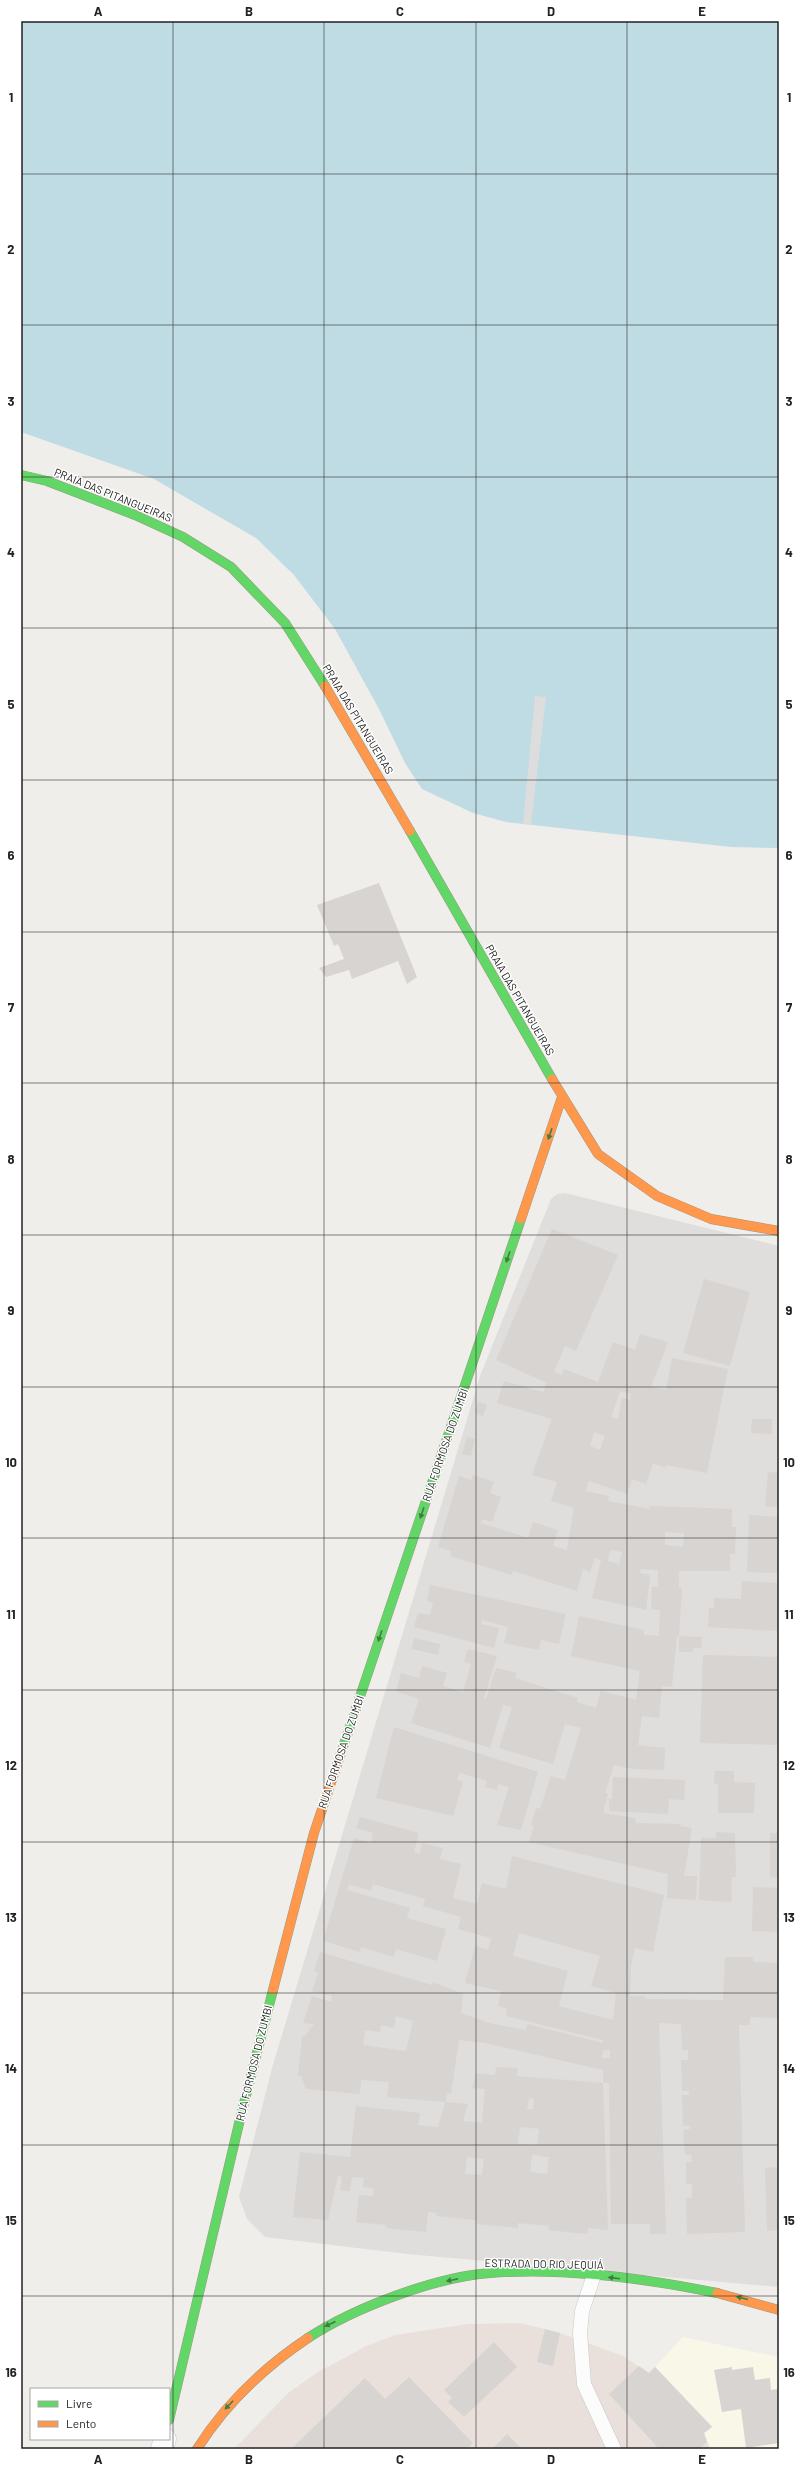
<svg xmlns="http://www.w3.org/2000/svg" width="800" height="2470" font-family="Barlow,sans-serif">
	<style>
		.residential { fill: #dfdedc }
		.education { fill: #f8f7e8 }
		.military { fill: #eae0db }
		.water { fill: #bfdbe3 }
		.pier { fill: #dedddd }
		.building { fill: #d7d4d2; fill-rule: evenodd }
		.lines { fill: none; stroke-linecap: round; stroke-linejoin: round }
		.lane-casing { stroke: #c9c8c7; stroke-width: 15 }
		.street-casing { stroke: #c9c8c7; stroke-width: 23 }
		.fast-casing { stroke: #999a82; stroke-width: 10 }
		.slow-casing { stroke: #999a82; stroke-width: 10 }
		.lane { stroke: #fdfcfc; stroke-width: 14 }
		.street { stroke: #fdfcfc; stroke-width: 22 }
		.fast { stroke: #63d668; stroke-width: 9 }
		.slow { stroke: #ff974d; stroke-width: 9 }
		.oneway { fill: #427c45 }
		.grid { fill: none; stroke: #222; stroke-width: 1; stroke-opacity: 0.55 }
		.labels { text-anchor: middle; stroke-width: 3; stroke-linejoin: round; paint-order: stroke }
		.street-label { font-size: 11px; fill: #222; stroke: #fff }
		.neatline { fill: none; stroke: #222; stroke-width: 1.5 }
		.grid-label { font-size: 13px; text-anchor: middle; font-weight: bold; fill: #222 }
	</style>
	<rect width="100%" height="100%" fill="#f0eeeb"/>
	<path class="residential" d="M565 1193 779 1246V2287L407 2254 265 2237 247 2219 239 2197 272 2068 480 1376 551 1199 557 1194Z"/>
	<path class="education" d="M683 2337 779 2357V2449H710L704 2433 712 2426 655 2367Z"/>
	<path class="military" d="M521 2323 560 2333 623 2356 649 2373 655 2367 712 2427 704 2433 710 2449H234L288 2393 318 2372 366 2346 395 2335 468 2324Z"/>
	<path class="water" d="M21 21H779V848L731 847 506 822 473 813 422 789 405 763 379 709 335 629 294 575 256 538 154 479 21 432Z"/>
	<path class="pier" d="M535 696 546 697 531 825 523 824Z"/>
	<path class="building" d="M379 883 417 977 407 984 398 961 352 979 349 970 326 977 319 968 344 959 338 944 334 946 317 905Z
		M552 1229 618 1255 576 1351 565 1346 554 1372 562 1375 564 1369 598 1382 613 1342 635 1350 640 1334 668 1342 651 1387 666 1390 672 1358 728 1369 707 1473 666 1465 665 1468 653 1463 646 1484 632 1479 627 1494 589 1481 585 1491 609 1496 608 1501 650 1509V1506L732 1509V1527H736L735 1554H730V1571H679V1588H682L679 1636 702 1637 701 1648H693V1652H679V1636H677L672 1687 662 1686 659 1718 642 1716 638 1745 665 1748 664 1770 633 1769 614 1765 605 1793H608L603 1813 635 1818 636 1823 681 1824 680 1826 692 1828 684 1876H697L696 1900 667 1898 668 1874 529 1842 534 1826 531 1825 536 1808 540 1809 551 1776 565 1780 581 1728 565 1724 553 1764 499 1748 512 1707 503 1705 490 1748 411 1723 419 1699 396 1691 401 1673 419 1678 422 1666 447 1673 443 1686 463 1692 471 1664 464 1662 468 1649 497 1656 484 1698 486 1699 496 1668 517 1673 515 1678 578 1698 577 1702 596 1708 601 1691 636 1700 640 1671 571 1656 579 1616 644 1630V1635L659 1636 660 1610 651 1609 652 1587H658V1570L641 1569 640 1573 650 1575 646 1610 592 1598 601 1560 595 1558 590 1572 583 1569 577 1591 513 1571 512 1575 450 1556 451 1551 438 1547 459 1476 472 1480 473 1475 494 1482 490 1493 501 1497 492 1522 482 1519 481 1523 528 1538 533 1522 558 1530 553 1546 567 1550 574 1508 551 1501 557 1482 532 1475 552 1419 497 1403 504 1381 543 1392 547 1383 496 1360ZM620 1391 631 1394 630 1400 622 1398 618 1419 611 1417ZM594 1432 605 1436 600 1450 590 1446ZM665 1532 684 1533 683 1547 665 1545ZM610 1550 622 1552 619 1564 608 1561Z
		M704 1279 750 1292 730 1366 683 1353Z
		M478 1402 487 1405 483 1416 475 1413Z
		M752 1419H772V1434L751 1433Z
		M467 1437 475 1439 471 1456 462 1454Z
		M768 1472 779 1473V1507L765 1506Z
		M749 1515 779 1517V1573L747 1572Z
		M742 1581 779 1583V1631L708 1627 709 1608H714V1598L741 1599Z
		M430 1585 566 1614 559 1644 541 1640 539 1650 504 1643 508 1627 482 1620 481 1624 499 1628 494 1648 414 1627 418 1613 430 1615 433 1603 427 1601Z
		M414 1638 440 1644 438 1655 412 1649Z
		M703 1655 779 1657V1745L700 1743Z
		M394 1727 538 1772 521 1830 497 1825 509 1787 498 1784 497 1790 485 1787 487 1781 460 1773 457 1780 463 1782 453 1816 376 1798Z
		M715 1771H734V1782L755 1783 754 1813H718V1784H714Z
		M613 1777 685 1780 684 1800 669 1799 668 1814 609 1811V1799H612Z
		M360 1817 419 1833 414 1852 420 1854 422 1843 443 1848 440 1859 461 1864 453 1898 477 1904 482 1883 506 1889 512 1856 664 1895 653 1952 635 1948 631 1965 630 1996H645V1999L723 2000 725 1957H753V1962L779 1963V2018L750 2017V2025H739L745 2232 687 2234 686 2198H692V2184H686V2162H692L691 2155H685L683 2130 690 2129V2126H683L682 2095H689V2091H682L681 2060H688V2050H682L681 2024 659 2023 666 2234H650V2224H611L609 2083H603V2070L485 2043 459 2040 451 2094 447 2093 446 2102 387 2097 389 2082 361 2080 360 2094 306 2089 301 2076H298L302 2036H305L314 2024 303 2023 312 1996 331 2002 332 1996 312 1991 318 1972 314 1971 320 1952 432 1985 433 1982 463 1994 461 2013 489 2023 526 2030 527 2024 603 2043V2040L506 2016 507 2008 498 2006 501 1991 465 1983 475 1946 488 1950 491 1938 458 1929 461 1917 423 1906 425 1899 373 1884 371 1891 349 1884 347 1890 410 1908 407 1918 446 1929 437 1961 396 1949 394 1957 361 1947 360 1952 323 1941 354 1838 371 1843 373 1833 356 1828ZM519 1933 600 1956 591 1986 616 1993 613 2020 559 2006 568 1971 513 1956ZM396 2016 413 2021 406 2051 363 2045 365 2030 380 2032 381 2025 394 2028ZM603 2050H610V2058H602Z
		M716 1832 735 1833 736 1877H732L731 1902 699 1900 701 1838H716Z
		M770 1833H779V1878L770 1877Z
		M753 1887 779 1888V1932L752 1931Z
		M496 2067 518 2068 517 2076 603 2083 608 2230 588 2228 587 2234 548 2230 549 2226 518 2223V2228L477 2224V2220L436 2216 437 2213 428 2212 426 2232 386 2228V2225L356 2222 359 2195 373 2196 374 2188 363 2187 364 2178 352 2177 350 2191 340 2190 342 2177 338 2176 328 2220 293 2217 300 2152 350 2157 356 2106 420 2113 418 2125 438 2127 445 2102 468 2104 463 2121 482 2123 485 2089 472 2088 476 2073 495 2075ZM529 2098 534 2099 533 2109H527ZM520 2127 539 2129 537 2145 518 2144ZM532 2155 549 2157 547 2174 530 2172ZM467 2157 484 2159 482 2175 465 2174Z
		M779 2167V2230L767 2231 765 2168Z
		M545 2329 560 2333 553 2366 537 2362Z
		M494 2342 517 2367 464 2417 448 2402 452 2398 444 2390Z
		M639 2366 649 2373 655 2367 712 2427 704 2433 707 2442 699 2449H659L609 2394Z
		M732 2367V2370L753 2367 755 2380 770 2378 771 2390 779 2389V2443L746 2448 741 2409 722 2412 714 2370Z
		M409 2377 473 2443 467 2449H291L365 2378 385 2399Z
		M507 2434 522 2449H492Z"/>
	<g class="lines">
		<defs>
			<path id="lane" d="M594 2275 582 2311 580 2333 584 2384 614 2449"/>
			<path id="street" d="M162 2449 165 2439"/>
			<path id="fast" d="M21 475 47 481 135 515 183 537 231 567 285 623 325 686
				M410 831 552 1079
				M343 1747 521 1219
				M308 2338C354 2308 435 2277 490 2273 565 2267 644 2278 717 2293
				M169 2420 241 2115 273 1990"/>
			<path id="slow" d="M325 686 410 831
				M552 1079 598 1154 657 1196 711 1219 779 1231
				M521 1219 562 1097
				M273 1990 314 1833 343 1747
				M717 2293 779 2310
				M197 2449C226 2403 263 2368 308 2338"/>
		</defs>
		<use href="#lane" class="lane-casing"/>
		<use href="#street" class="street-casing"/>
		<use href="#fast" class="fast-casing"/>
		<use href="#slow" class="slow-casing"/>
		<use href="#lane" class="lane"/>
		<use href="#street" class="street"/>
		<use href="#fast" class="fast"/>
		<use href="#slow" class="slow"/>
	</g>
	<defs><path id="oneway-solid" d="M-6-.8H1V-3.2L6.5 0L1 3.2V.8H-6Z"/></defs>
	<g class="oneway">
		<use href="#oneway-solid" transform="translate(550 1134) rotate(109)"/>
		<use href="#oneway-solid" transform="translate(508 1257) rotate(109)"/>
		<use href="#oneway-solid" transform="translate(422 1513) rotate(109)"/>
		<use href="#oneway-solid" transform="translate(380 1636) rotate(109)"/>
		<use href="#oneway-solid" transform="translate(614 2278) rotate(-173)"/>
		<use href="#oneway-solid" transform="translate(452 2280) rotate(169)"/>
		<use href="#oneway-solid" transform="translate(742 2298) rotate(-166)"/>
		<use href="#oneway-solid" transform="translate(330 2324) rotate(155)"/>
		<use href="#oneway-solid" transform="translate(229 2405) rotate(134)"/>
	</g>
	<path class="grid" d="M173 21V2449M324 21V2449M476 21V2449M627 21V2449M21 174H779M21 325H779M21 477H779M21 628H779M21 780H779M21 932H779M21 1083H779M21 1235H779M21 1387H779M21 1538H779M21 1690H779M21 1842H779M21 1993H779M21 2145H779M21 2296H779"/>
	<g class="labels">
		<g class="street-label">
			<text transform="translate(113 495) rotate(22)" y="4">PRAIA DAS PITANGUEIRAS</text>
			<text transform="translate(358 719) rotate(59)" y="4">PRAIA DAS PITANGUEIRAS</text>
			<text transform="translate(520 1000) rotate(60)" y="4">PRAIA DAS PITANGUEIRAS</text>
			<text transform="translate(445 1445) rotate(-71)" y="4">RUA FORMOSA DO ZUMBI</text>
			<text transform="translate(341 1752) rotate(-71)" y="4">RUA FORMOSA DO ZUMBI</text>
			<text transform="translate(254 2063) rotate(-76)" y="4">RUA FORMOSA DO ZUMBI</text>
			<text transform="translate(544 2264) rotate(1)" y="4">ESTRADA DO RIO JEQUIÁ</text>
		</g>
	</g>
	<rect width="800" height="2470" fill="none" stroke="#ffffff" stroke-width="44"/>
	<rect x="30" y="2388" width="140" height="52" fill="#ffffff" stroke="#a7a7a7"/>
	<rect x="38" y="2401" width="20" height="6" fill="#63d668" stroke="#a7a7a7"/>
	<text x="66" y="2408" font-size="12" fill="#222222">Livre</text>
	<rect x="38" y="2421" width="20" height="6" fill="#ff974d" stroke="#a7a7a7"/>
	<text x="66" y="2428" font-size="12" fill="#222222">Lento</text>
	<rect x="22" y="22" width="756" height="2426" class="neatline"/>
	<g class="grid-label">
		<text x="98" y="16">A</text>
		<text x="249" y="16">B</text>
		<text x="400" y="16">C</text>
		<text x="551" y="16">D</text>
		<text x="702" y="16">E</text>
		<text x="11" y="102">1</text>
		<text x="789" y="102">1</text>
		<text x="11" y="254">2</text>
		<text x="789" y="254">2</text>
		<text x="11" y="406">3</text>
		<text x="789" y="406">3</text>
		<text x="11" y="557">4</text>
		<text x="789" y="557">4</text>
		<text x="11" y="709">5</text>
		<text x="789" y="709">5</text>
		<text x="11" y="860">6</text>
		<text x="789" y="860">6</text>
		<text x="11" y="1012">7</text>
		<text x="789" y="1012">7</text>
		<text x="11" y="1164">8</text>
		<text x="789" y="1164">8</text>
		<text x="11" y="1315">9</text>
		<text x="789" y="1315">9</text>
		<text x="11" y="1467">10</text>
		<text x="789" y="1467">10</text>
		<text x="11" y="1619">11</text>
		<text x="789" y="1619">11</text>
		<text x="11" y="1770">12</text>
		<text x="789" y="1770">12</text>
		<text x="11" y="1922">13</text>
		<text x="789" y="1922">13</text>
		<text x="11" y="2073">14</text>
		<text x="789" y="2073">14</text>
		<text x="11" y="2225">15</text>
		<text x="789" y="2225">15</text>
		<text x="11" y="2377">16</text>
		<text x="789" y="2377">16</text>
		<text x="98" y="2464">A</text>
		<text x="249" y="2464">B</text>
		<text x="400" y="2464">C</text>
		<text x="551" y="2464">D</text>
		<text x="702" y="2464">E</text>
	</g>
</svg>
